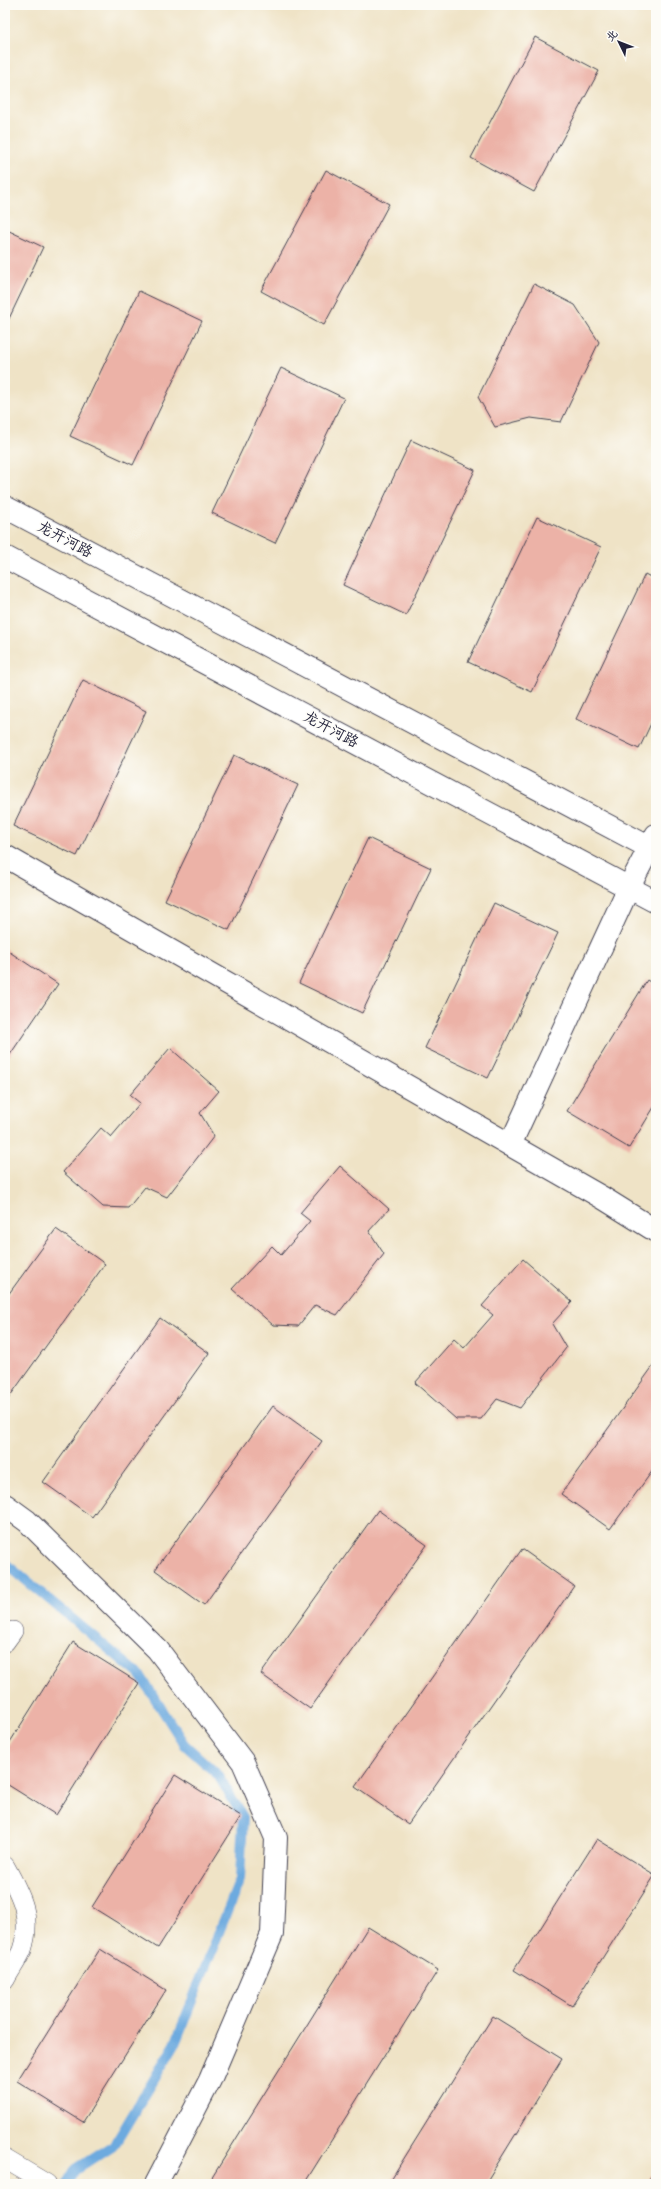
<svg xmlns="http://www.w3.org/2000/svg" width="661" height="2189" font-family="'Comic Neue','LXGW WenKai TC',sans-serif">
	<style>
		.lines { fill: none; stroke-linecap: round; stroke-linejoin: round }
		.stream { stroke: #6daadf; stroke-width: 10 }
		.building { fill: #ecb2a7 }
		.service-casing { stroke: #413f50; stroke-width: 20 }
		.minor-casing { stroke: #413f50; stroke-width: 24 }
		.primary-casing { stroke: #413f50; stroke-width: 24 }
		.service { stroke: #fff; stroke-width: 19 }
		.minor { stroke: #fff; stroke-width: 22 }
		.primary { stroke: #fff; stroke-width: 22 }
		.labels { text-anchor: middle; stroke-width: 3; stroke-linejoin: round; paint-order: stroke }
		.street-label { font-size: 15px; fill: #22223b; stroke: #fdfcf7 }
	</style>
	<rect width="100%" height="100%" fill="#fdfcf7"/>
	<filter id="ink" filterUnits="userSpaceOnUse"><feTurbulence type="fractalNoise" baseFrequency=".025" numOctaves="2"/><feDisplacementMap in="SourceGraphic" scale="8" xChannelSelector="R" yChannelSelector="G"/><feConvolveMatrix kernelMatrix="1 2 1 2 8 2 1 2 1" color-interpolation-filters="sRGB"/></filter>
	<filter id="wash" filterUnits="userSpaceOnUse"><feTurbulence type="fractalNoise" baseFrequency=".012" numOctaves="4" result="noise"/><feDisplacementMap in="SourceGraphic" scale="16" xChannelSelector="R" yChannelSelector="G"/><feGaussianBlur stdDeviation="0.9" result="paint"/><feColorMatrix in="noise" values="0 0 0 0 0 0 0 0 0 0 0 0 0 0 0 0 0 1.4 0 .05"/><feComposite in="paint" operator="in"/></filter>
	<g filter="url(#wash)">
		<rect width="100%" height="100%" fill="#efe3c6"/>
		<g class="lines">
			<path class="stream" d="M5 1563 140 1675 184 1744 218 1775 243 1817 240 1879 175 2044 115 2144 76 2169 67 2184"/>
		</g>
		<g id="blocks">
			<path class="building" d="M535 37 599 71 534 192 471 158Z
				M326 170 389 204 324 325 261 291Z
				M5 229 43 247 5 327Z
				M534 284 575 305 599 342 561 422 531 418 495 427 478 397Z
				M139 291 202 321 133 465 70 436Z
				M281 368 344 398 275 543 212 513Z
				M411 440 475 470 406 615 343 585Z
				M537 517 601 547 532 692 468 662Z
				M645 574 656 580V713L639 749 576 719Z
				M83 680 146 711 77 856 13 826Z
				M234 755 298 785 229 930 165 900Z
				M368 838 431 868 362 1013 299 983Z
				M494 903 558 933 488 1078 425 1048Z
				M5 949 58 984 5 1062Z
				M647 980 656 986V1104L629 1148 567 1111Z
				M170 1048 219 1091 200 1113 214 1136 167 1197 145 1187 128 1208 103 1207 63 1172 101 1128 111 1137 140 1103 130 1095Z
				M340 1166 389 1209 369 1231 384 1254 337 1315 315 1305 298 1326 273 1325 232 1289 272 1246 281 1255 310 1221 300 1213Z
				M56 1229 105 1264 5 1403V1299Z
				M523 1259 572 1302 552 1324 566 1348 520 1408 497 1399 481 1419H456L415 1383 454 1339 464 1348 493 1315 482 1306Z
				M160 1318 209 1353 92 1517 43 1482Z
				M656 1362V1466L610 1529 561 1494Z
				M273 1406 322 1441 204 1605 155 1570Z
				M378 1510 427 1545 310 1709 261 1674Z
				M522 1549 574 1586 408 1824 355 1787Z
				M73 1642 139 1683 56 1815 5 1783V1750Z
				M175 1775 241 1816 158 1948 92 1907Z
				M597 1839 655 1875 572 2006 514 1970Z
				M368 1927 438 1970 304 2184H208Z
				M100 1949 166 1990 83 2122 17 2081Z
				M493 2016 562 2059 485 2184H388Z
				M656 2169V2184H647Z"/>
		</g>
	</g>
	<g filter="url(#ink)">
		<use href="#blocks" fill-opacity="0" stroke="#413f50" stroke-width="1"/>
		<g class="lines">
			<defs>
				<path id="service" d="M5 1642 13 1631
					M5 1866C21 1895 33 1917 22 1950 18 1960 10 1970 5 1980
					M5 2159 47 2184"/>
				<path id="minor" d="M5 856 603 1198 656 1231
					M510 1145 629 887 656 835
					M5 1505 27 1521 158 1650 243 1762 276 1838 272 1934 210 2080 156 2184"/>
				<path id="primary" d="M5 507 656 851
					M5 557 656 902"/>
			</defs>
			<use href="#service" class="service-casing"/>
			<use href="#minor" class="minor-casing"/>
			<use href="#primary" class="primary-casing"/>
			<use href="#service" class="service"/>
			<use href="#minor" class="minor"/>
			<use href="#primary" class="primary"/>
		</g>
	</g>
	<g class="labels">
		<g class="street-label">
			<text transform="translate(65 539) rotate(28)" y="5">龙开河路</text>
			<text transform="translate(331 729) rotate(28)" y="5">龙开河路</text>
		</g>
	</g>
	<rect width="661" height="2189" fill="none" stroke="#fdfcf7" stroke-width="20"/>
	<g transform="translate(619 42) rotate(313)" stroke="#fdfcf7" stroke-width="3" paint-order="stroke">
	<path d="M0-3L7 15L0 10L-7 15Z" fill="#22223b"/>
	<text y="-6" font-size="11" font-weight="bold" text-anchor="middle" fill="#22223b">北</text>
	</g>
</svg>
